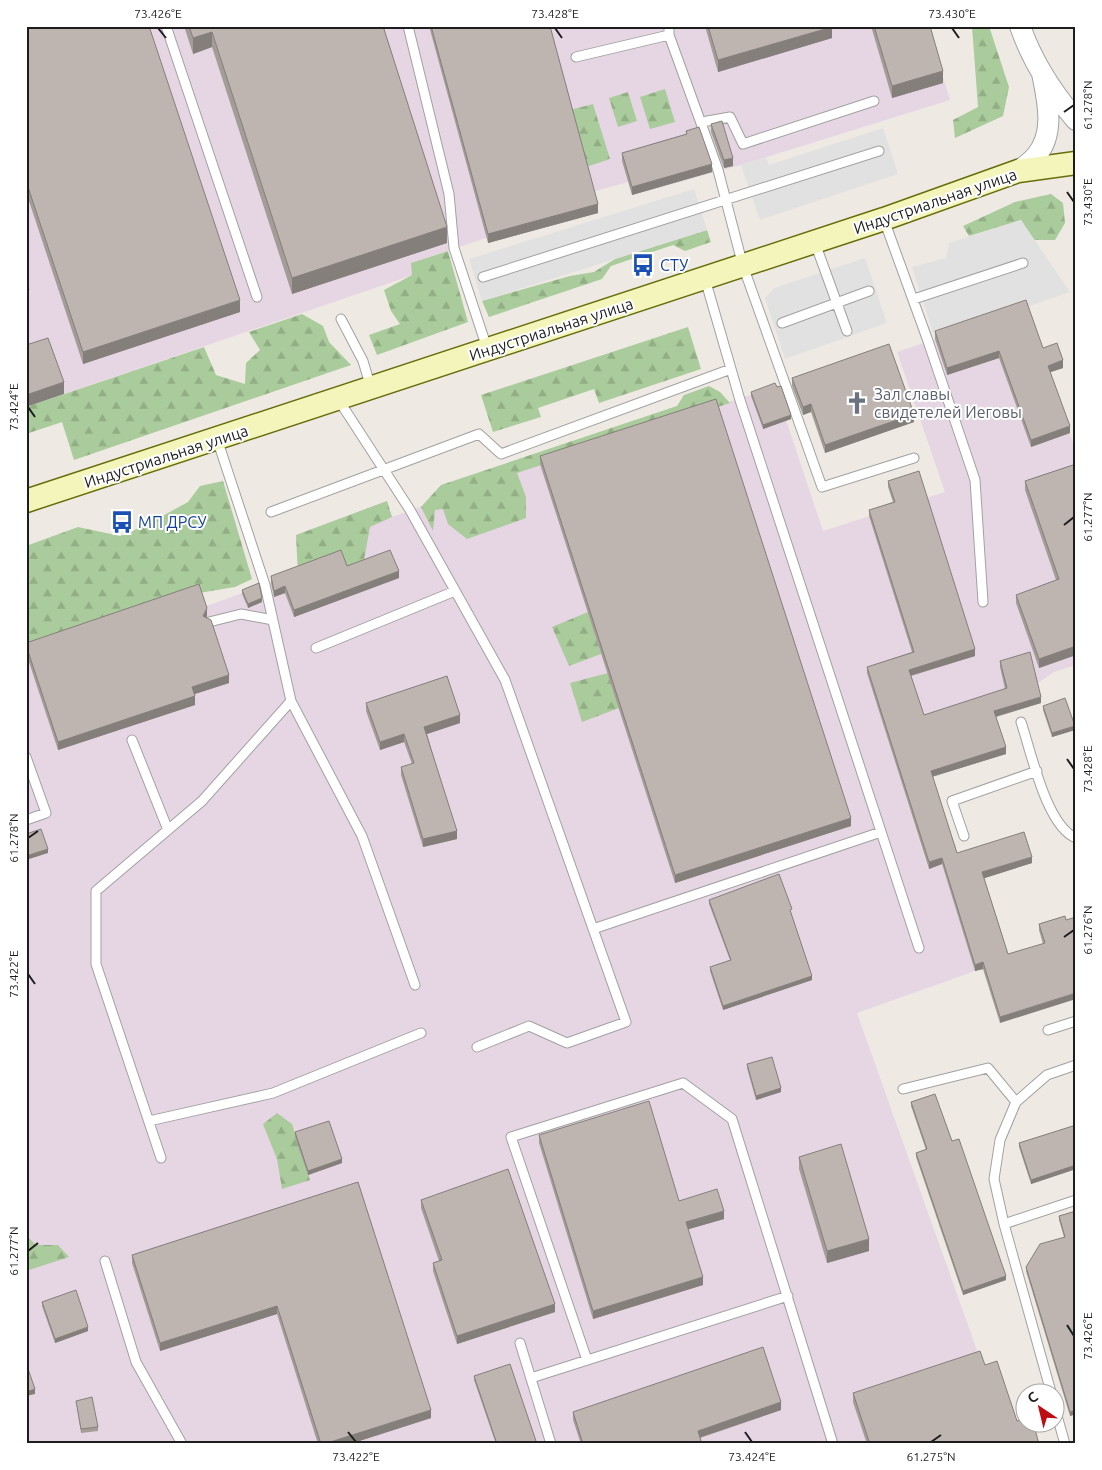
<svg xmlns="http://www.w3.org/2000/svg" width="1102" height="1470" font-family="Ubuntu,sans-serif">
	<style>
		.industrial { fill: #e6d6e4 }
		.forest { fill: url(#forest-firs) }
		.parking { fill: #e1e1e1 }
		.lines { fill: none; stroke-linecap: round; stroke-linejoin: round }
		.service-casing { stroke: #a1a1a1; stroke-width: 11 }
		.tertiary-casing { stroke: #a1a1a1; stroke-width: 22 }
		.secondary-casing { stroke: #666d0b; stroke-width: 25 }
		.service { stroke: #fff; stroke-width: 9 }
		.tertiary { stroke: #fff; stroke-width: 20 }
		.secondary { stroke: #f4f5ba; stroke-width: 22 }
		.wall { fill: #a39c97 }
		.shaded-wall { fill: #857f7b }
		.building { fill: #beb5b0; stroke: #857f7b }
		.ticks { fill: none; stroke: #1d1d1d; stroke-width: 2 }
		.labels { text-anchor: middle; stroke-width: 4; stroke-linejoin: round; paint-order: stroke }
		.street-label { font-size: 16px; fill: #1d1d1d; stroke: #fff }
		.transit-label { font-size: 16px; fill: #164399; stroke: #fff; text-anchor: start }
		.worship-label { font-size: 16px; fill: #5b616d; stroke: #fff; text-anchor: start }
		.neatline { fill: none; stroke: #1d1d1d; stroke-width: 2 }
		.ticks-label { font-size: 12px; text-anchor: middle; fill: #1d1d1d }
	</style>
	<defs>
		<pattern id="forest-firs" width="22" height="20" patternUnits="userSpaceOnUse" patternTransform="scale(1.25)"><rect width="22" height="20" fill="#aacb9b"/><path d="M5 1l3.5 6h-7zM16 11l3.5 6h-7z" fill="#92ae85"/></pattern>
	</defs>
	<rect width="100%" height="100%" fill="#eeeae3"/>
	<path class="industrial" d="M26 26H927L950 100 741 165 632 195 628 182 592 192 486 238 411 263 413 275 26 407Z
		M986 322 1031 447 1070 433 1076 453V665L1054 672 1035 685 886 733 928 868 942 864 975 971 857 1013 985 1373 1007 1444H26V651L204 607 298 573 296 535 387 501 392 517 540 464 775 387 823 531 945 492 897 352Z"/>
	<path class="forest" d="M972 26H989L1009 87 1003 116 955 138 953 120 978 107Z
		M665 89 675 122 650 129 640 97Z
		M628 92 637 121 618 127 609 98Z
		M593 104 610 159 586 167 570 110Z
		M1051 194 1063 203 1065 223 1055 240H1034L1021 220 969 236 963 226 1015 202Z
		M707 230 711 242 685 251 673 245 611 266 602 279 489 317 482 301 570 276 594 272 615 259Z
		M448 251 468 322 377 355 369 335 400 324 391 311 384 290 412 275 411 263Z
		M302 314 323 326 329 342 351 365 74 460 62 422 26 434V407L204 347 216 375 245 384 246 363 260 350 249 332Z
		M688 327 701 369 599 403 594 389 538 408 541 417 493 432 481 395Z
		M709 386 720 392 730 403 517 473 526 497V518L467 539 448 524 443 509 435 510 433 531 421 507 441 485 677 406 684 395Z
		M223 481 252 579 235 587 199 593 26 651V546L78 527 120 536 146 525 188 502 200 486Z
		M387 501 392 517 370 527 363 565 298 573 296 535Z
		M588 612 601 654 569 666 552 627Z
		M608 673 619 708 582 722 570 683Z
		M277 1113 292 1124 310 1180 282 1189 277 1159 263 1124Z
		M26 1235 36 1245H58L69 1257 26 1271Z"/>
	<path class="parking" d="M883 128 898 174 760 220 741 165 766 157 769 165Z
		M694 189 707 230 482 301 469 259Z
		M1021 220 1070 292 935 339 912 267 946 258 949 243Z
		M865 258 887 323 785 359 765 298 774 288Z"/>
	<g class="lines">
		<defs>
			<path id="service" d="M166 26 257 297
				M408 26 449 194 454 248 487 348
				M669 26V35L718 170 743 266 822 487 914 458
				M576 57 669 35
				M702 122 730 117 743 144 874 101
				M884 220 928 341 975 480 983 602
				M815 243 847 331
				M483 277 879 151
				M705 279 740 400 919 948
				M914 299 1023 263
				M341 319 363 361 371 388
				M782 323 869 291
				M338 399 410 510 505 680 626 1022 567 1043 529 1026 477 1047
				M271 512 479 434 501 454 731 369
				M209 622 241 614 273 620
				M316 648 455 591
				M291 701 362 836 415 985
				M1021 722C1031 751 1046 826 1076 838
				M132 740 168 830
				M26 757 46 813 26 820
				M964 836 952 801 1037 771
				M593 929 881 832
				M1048 1030 1076 1021
				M903 1089 988 1068 1016 1102
				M149 1121 273 1093 421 1033
				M161 1158 96 964V891L202 801 291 701 265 585 217 439
				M1004 1224 1076 1200
				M105 1261 136 1362 182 1444
				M520 1343 551 1444
				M587 1360 511 1137 683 1083 732 1119 833 1444
				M531 1378 788 1296
				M1051 1392 1004 1224 994 1179 1000 1140 1016 1102 1047 1075 1076 1065
				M1054 1405 1065 1444"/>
			<path id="tertiary" d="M1020 26C1032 61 1052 92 1076 120
				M1018 171C1024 167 1031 162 1036 156 1056 133 1047 99 1042 73"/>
			<path id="secondary" d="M26 501 884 219 1018 171 1076 163"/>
		</defs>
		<use href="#service" class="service-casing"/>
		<use href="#tertiary" class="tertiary-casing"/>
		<use href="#secondary" class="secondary-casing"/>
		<use href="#service" class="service"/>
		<use href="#tertiary" class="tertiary"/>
		<use href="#secondary" class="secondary"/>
	</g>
	<path class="wall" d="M26 26 240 312 83 364 26 192Z
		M184 26H383L447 243 292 294 212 47 193 54Z
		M429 26H550L598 213 488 243Z
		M705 26H832V38L718 72Z
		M871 26H930L943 83 892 98Z
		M711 124 733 166 724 168 711 132Z
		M686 131 712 172 632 195 622 161V153L686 134Z
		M935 331 1043 348 1063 368 1050 372 1070 433 1031 447 999 358 947 375 935 339Z
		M792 378 914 422 825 453 811 412 803 415 792 386Z
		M751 392 791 419 763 429 751 396Z
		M540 456 851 826 675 883 540 464Z
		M1076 464V655L1039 668 1016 603V595L1056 580 1025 490V481Z
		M888 481 975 656 911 676 924 715 1005 689 1000 667V661L1041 703 996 717 1006 754 932 777 957 853 1032 863 984 878 1008 954 1043 944 1039 930V924L1065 916 1000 1023 983 969 975 971 942 864 929 869 867 673V667L912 652 869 516V510L893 502 888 487Z
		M347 566 399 578 294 617 285 593 274 597 271 583V576Z
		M242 590 262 602 248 608 242 594Z
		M207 616 206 618 229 683 194 694 195 705 58 750 26 653V643Z
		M366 703 460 723 427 734 457 839 423 847 401 775V767L412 764 404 742 380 750 366 711Z
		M1043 706 1075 730 1052 737 1043 710Z
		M709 900 792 913H791L812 980 723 1010 710 971V967L730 960 709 904Z
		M747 1064 781 1092 756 1100 747 1068Z
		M911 1102 952 1141 1006 1280 963 1295 916 1157V1153L926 1150 911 1106Z
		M1076 1125V1169L1031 1184 1019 1147V1143Z
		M295 1132 342 1163 308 1175 295 1137Z
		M539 1135 679 1201 724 1219 688 1229 703 1285 593 1319 539 1143Z
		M799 1157 869 1251 827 1263 799 1169Z
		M358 1182 431 1418 350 1444H318L277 1314 160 1351 132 1263V1255Z
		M421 1200 555 1312 457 1344 433 1271V1263L439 1261 421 1208Z
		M1076 1211V1414L1070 1416 1026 1271V1267L1064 1237 1059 1220V1216Z
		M42 1302 88 1331 55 1343 42 1306Z
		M985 1365 1017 1421 1039 1444H867L853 1402V1393Z
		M474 1376 537 1444H496L474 1380Z
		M76 1401 98 1427V1431L81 1433Z
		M781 1410 700 1438 702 1444H581L573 1420V1412Z"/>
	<path class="shaded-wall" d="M832 27V38L718 72V60Z
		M212 32V47L193 54V38Z
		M943 71V83L892 98V86Z
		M733 158V166L724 168V160Z
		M712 164V172L632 195V187Z
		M598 204V213L488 243V234Z
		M447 227V243L292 294V278Z
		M29 290V298L26 299V291Z
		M240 300V312L83 364V352Z
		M999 351V358L947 375V368Z
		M1063 360V368L1048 373V366Z
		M64 382V394L26 407V395Z
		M811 404V412L803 415V407Z
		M914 414V422L825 453V445Z
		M791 415V419L763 429V425Z
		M1070 426V433L1031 447V440Z
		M399 571V578L294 617V610Z
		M285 586V593L274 597V591Z
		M262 598V602L248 608V604Z
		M207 608V616L203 624V616Z
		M1076 646V655L1039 668V659Z
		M975 649V656L909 676V670Z
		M229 675V683L192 695V687Z
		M195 696V705L58 750V742Z
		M1041 697V703L994 717V711Z
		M460 715V723L424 735V727Z
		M1075 726V730L1052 737V733Z
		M404 734V742L380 750V742Z
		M1006 747V754L931 777V771Z
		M851 818V826L675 883V875Z
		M457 831V839L423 847V839Z
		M48 849V853L26 860V856Z
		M1032 857V863L982 879V872Z
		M942 858V864L929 869V862Z
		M983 962V969L975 971V965Z
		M812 976V980L723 1010V1006Z
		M1076 993V999L1000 1023V1017Z
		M781 1088V1092L756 1100V1096Z
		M342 1159V1163L308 1175V1171Z
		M1076 1165V1169L1031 1184V1180Z
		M724 1211V1219L686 1230V1222Z
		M869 1239V1251L827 1263V1251Z
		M1006 1276V1280L963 1295V1291Z
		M703 1277V1285L593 1319V1311Z
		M555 1304V1312L457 1344V1336Z
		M277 1306V1314L160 1351V1343Z
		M88 1327V1331L55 1343V1339Z
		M35 1389V1394L26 1396V1392Z
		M781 1402V1410L698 1438V1431Z
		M431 1410V1418L350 1444H324Z
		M1076 1410V1414L1070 1416V1412Z"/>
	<path class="building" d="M26 26H149L240 300 83 352 26 181Z
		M189 26H383L447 227 292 278 212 32 193 38Z
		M431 26H550L598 204 488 234Z
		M708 26H832V27L718 60Z
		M874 26H930L943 71 892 86Z
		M722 121 733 158 724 160 711 124Z
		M699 127 712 164 632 187 622 153 687 134 686 131Z
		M26 281 29 290 26 291Z
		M1026 300 1043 348 1057 343 1063 360 1048 366 1070 426 1031 440 999 351 947 368 935 331Z
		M48 338 64 382 26 395V345Z
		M889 344 914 414 825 445 811 404 803 407 792 378Z
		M775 383 777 387 781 386 791 415 763 425 751 392Z
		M716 399 851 818 675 875 540 456Z
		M1076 464V646L1039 659 1016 595 1059 579 1025 481Z
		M919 471 975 649 909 670 924 715 1007 688 1000 661 1030 652 1041 697 994 711 1006 747 931 771 957 853 1024 832 1032 857 982 872 1008 954 1045 943 1039 924 1065 916 1066 920 1076 917V993L1000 1017 983 962 975 965 942 858 929 862 867 667 914 652 869 510 895 502 888 481Z
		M341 550 347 566 390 550 399 571 294 610 285 586 274 591 271 576Z
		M259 583 262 598 248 604 242 590Z
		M199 584 207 608 203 616 211 620 229 675 192 687 195 696 58 742 26 645V643Z
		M447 676 460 715 424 727 457 831 423 839 401 767 414 763 404 734 380 742 366 703Z
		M1065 698 1075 726 1052 733 1043 706Z
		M41 829 48 849 26 856V834Z
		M779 874 792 909 790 910 812 976 723 1006 710 967 731 960 709 900Z
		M772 1057 781 1088 756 1096 747 1064Z
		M935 1094 952 1141 959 1139 1006 1276 963 1291 916 1153 927 1149 911 1102Z
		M649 1101 679 1201 717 1189 724 1211 686 1222 703 1277 593 1311 539 1135Z
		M329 1121 342 1159 308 1171 295 1132Z
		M1076 1125V1165L1031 1180 1019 1143Z
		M841 1144 869 1239 827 1251 799 1157Z
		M508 1169 555 1304 457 1336 433 1263 442 1260 421 1200Z
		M358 1182 431 1410 324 1444H321L277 1306 160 1343 132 1255Z
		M1076 1211V1410L1070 1412 1026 1267 1040 1244 1065 1237 1059 1216Z
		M76 1290 88 1327 55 1339 42 1302Z
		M763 1347 781 1402 698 1431 702 1444H583L573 1412Z
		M980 1351 985 1365 997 1361 1017 1421 1024 1419V1422H1033L1039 1444H870L853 1393Z
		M26 1363 35 1389 26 1392Z
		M510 1364 537 1444H497L474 1376Z
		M92 1397 98 1427 81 1429 76 1401Z"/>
	<path class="ticks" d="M158 28 166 38M555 28 562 38M952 28 959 38M1064 112 1074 105M1067 192 1074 202M28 407 35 417M1064 525 1074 517M1067 759 1074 769M28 838 38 831M1064 937 1074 930M28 974 35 984M28 1251 38 1243M1067 1325 1074 1336M348 1432 356 1442M745 1432 752 1442M931 1442 941 1435"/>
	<defs>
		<symbol id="bus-bare" viewBox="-9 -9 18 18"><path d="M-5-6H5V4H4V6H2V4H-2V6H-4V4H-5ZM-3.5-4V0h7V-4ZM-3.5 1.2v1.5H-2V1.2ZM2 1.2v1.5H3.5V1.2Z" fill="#1a4fb4" stroke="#fff" stroke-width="2.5" paint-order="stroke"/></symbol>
		<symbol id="church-bare" viewBox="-9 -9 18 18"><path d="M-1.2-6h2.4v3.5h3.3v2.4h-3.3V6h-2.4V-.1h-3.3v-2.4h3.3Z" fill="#6b7280" stroke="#fff" stroke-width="2.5" paint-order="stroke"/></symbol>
	</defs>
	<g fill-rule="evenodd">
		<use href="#bus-bare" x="627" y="249" width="32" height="32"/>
		<use href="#church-bare" x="841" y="387" width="32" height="32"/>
		<use href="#bus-bare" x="106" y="506" width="32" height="32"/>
	</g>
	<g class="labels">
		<g class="street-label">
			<text transform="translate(935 201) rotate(-19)" y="6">Индустриальная улица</text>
			<text transform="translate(551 329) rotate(-18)" y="6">Индустриальная улица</text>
			<text transform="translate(166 456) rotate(-18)" y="6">Индустриальная улица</text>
		</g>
		<g class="transit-label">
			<text x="660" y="271">СТУ</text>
			<text x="138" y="528">МП ДРСУ</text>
		</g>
		<g class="worship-label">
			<text x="874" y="400">Зал славы<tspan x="874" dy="18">свидетелей Иеговы</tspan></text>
		</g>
	</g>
	<rect width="1102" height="1470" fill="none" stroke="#ffffff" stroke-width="55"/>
	<g transform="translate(1040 1408) rotate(325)"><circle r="24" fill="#ffffff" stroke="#a5a5a5"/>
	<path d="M0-4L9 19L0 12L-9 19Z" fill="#be0c13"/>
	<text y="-8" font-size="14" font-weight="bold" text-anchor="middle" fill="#1d1d1d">С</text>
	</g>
	<rect x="28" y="28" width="1046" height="1414" class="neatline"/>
	<g class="ticks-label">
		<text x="158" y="18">73.426°E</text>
		<text x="555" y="18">73.428°E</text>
		<text x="952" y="18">73.430°E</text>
		<text transform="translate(1088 105) rotate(-90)" y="4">61.278°N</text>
		<text transform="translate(1088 202) rotate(-90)" y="4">73.430°E</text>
		<text transform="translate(14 407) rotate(-90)" y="4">73.424°E</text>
		<text transform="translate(1088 517) rotate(-90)" y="4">61.277°N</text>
		<text transform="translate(1088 769) rotate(-90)" y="4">73.428°E</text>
		<text transform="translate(14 838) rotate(-90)" y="4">61.278°N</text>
		<text transform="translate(1088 930) rotate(-90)" y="4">61.276°N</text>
		<text transform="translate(14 974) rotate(-90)" y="4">73.422°E</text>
		<text transform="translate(14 1251) rotate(-90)" y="4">61.277°N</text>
		<text transform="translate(1088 1336) rotate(-90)" y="4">73.426°E</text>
		<text x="356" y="1461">73.422°E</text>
		<text x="752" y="1461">73.424°E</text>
		<text x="931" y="1461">61.275°N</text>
	</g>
</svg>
